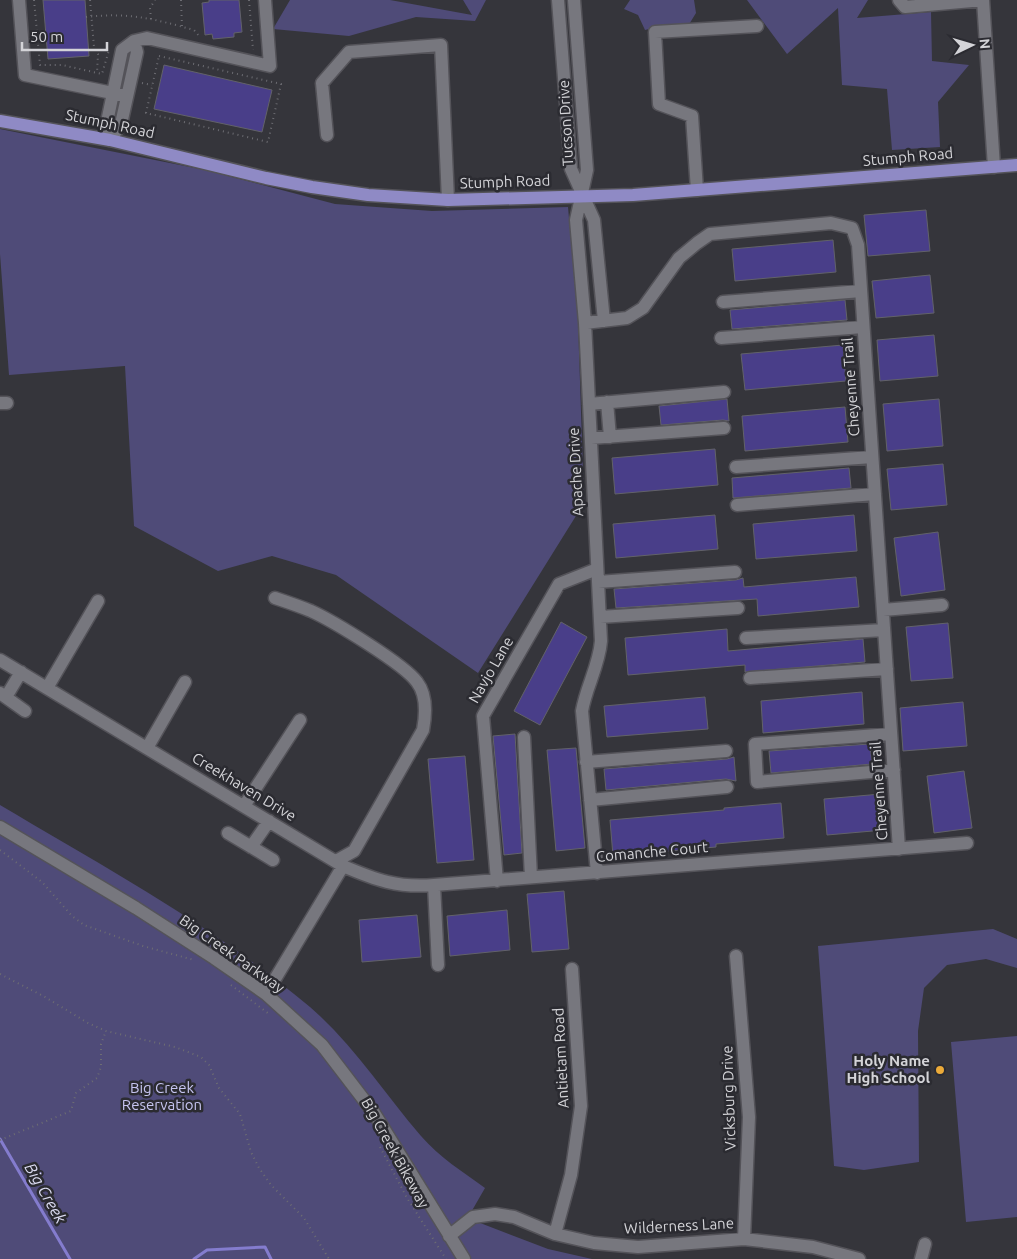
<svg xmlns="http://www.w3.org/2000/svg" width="1017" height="1259" font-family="Ubuntu,sans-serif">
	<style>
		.green { fill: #4f4b78 }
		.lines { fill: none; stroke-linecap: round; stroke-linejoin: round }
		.stream { stroke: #847cce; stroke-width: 3 }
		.building { fill: #493e89; stroke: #626269 }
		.minor-casing { stroke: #545359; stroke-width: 15 }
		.major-casing { stroke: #545359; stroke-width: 15 }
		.path { stroke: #6d6d73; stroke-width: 2; stroke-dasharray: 1 4; stroke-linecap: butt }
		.minor { stroke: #77777e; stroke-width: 12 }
		.major { stroke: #8f8ac5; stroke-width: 12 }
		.poi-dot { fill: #ebaa39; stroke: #2b2b31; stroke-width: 2 }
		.labels { text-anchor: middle; stroke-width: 5; stroke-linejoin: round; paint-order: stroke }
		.street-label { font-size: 15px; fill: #d4d4d8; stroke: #2b2b31 }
		.poi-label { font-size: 15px; font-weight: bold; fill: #d4d4d8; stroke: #2b2b31; text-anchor: end }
		.park-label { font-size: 15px; fill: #c6c4f0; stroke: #2b2b31 }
		.water-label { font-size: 16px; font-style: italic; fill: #dcdcf2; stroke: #2b2b31 }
	</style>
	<rect width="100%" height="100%" fill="#35353b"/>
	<path class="green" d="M290 0H390L472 15 463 0H486L475 21 416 17 349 36 273 29Z
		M630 0H694L696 13 688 26 673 33 665 25 645 30 638 15 624 9Z
		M747 0H868L857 18 931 12 932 61 969 65 938 102 940 147 892 150 887 89 842 85 838 8 787 54Z
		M0 129 205 170 335 204 432 211 568 207 578 321 584 503 478 673 336 575 272 556 218 571 134 526 125 366 9 375 0 254Z
		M0 805C106 868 215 927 310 1007 353 1044 384 1093 421 1136 439 1157 463 1172 485 1188L466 1221H475L548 1249 592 1259H0Z
		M993 929 1017 939V968L986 959 947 965 924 988 918 1031 919 1162 864 1170 834 1166 818 946Z
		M1017 1036V1217L966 1222 951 1042Z"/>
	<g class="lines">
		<path class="stream" d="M0 1139 70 1259
			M194 1259 207 1250 265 1247 271 1259"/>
	</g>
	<path class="building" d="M43 0H85L89 56 48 59Z
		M209 0H239L242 32 234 33V37L213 39 212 34 205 35 202 3 209 2Z
		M164 65 272 90 262 132 154 109Z
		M926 210 930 251 868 256 864 215Z
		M833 240 836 272 735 281 732 249Z
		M930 275 934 313 876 318 872 281Z
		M845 300 847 320 732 329 730 310Z
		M934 335 938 376 880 381 877 340Z
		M843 345 846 381 745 390 741 354Z
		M727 399 729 421 723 420 661 425 659 406Z
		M939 399 943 446 887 451 883 404Z
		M845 407 848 442 745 451 742 416Z
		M715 449 718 485 615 494 612 458Z
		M943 464 947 505 891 510 887 469Z
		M849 468 851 488 733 498 732 478Z
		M715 515 718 549 616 558 613 524Z
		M854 515 857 551 756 559 753 524Z
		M938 532 945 590 901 596 894 538Z
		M856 577 859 607 758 616 757 599 616 608 614 589 736 580 743 578 744 587Z
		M561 622 587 637 540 725 514 711Z
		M948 623 953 678 911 681 906 627Z
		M727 629 728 651 863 639 865 662 745 672V665L628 675 625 638Z
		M862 692 864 724 763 733 761 701Z
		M705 697 708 729 607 737 604 706Z
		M963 702 967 746 903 751 900 708Z
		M515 734 522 853 504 855 493 736Z
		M870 744 872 764 771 773 769 751Z
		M576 748 585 848 556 851 547 750Z
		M465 756 474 860 437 863 428 759Z
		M734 757 736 781 726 779 606 790 604 769 727 759Z
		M964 771 972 828 934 833 927 776Z
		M881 794 884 830 827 835 824 799Z
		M781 803 784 838 716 844V847L613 856 610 820 724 810V808Z
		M564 891 569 949 532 952 527 894Z
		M507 910 510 950 450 956 447 916Z
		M417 915 421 957 362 962 359 920Z"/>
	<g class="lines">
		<defs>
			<path id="minor" d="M19 0 25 75 127 96
				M558 0 571 169 594 220 604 321
				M574 0 587 170 576 220 585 323 601 641C599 666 586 687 582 711L597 873
				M899 0 905 7 983 0
				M983 0 994 167
				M327 135 322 83 349 52 441 45 448 200
				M110 140 107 122 122 50 134 41 147 38 270 66 265 0
				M110 140 121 124 137 52 134 41
				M697 190 692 116 659 104 655 32 757 26
				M723 302 861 291
				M585 323 627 318 643 308 679 258 697 243 710 234 831 223 852 228 858 245 899 849
				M721 338 863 327
				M607 402 610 437
				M0 403H7
				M589 404 724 392
				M591 438 724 428
				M736 467 872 457
				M737 505 875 494
				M598 582 735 572
				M275 598C287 602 299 606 311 611 333 621 404 664 417 682 427 695 426 714 423 730L354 851 336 861
				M883 610 942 605
				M600 617 738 608
				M746 638 884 630
				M0 660 343 866C376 880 397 888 434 885L967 843
				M750 678 887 669
				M47 688 98 601
				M0 693 25 711
				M6 697 21 672
				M891 734 755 744 757 782 894 770
				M524 737 531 877
				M147 748 185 682
				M586 762 726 751
				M590 800 727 787
				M244 806 300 720
				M0 827 136 908 214 958 266 994 322 1045 374 1113 464 1259
				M228 833 273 860
				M251 847 269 821
				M497 881 483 716 559 584 597 569
				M434 885 438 965
				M736 956 749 1117 744 1239
				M266 994 343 866
				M555 1234 571 1175 581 1106 572 969
				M449 1236 473 1217 495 1214 514 1217 555 1234 594 1243 638 1247 744 1239 813 1247 859 1259
				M921 1259 925 1244"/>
			<path id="major" d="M0 121 110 140 266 178 312 187 368 195 448 200 633 195 1017 165"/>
		</defs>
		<use href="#minor" class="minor-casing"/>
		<use href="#major" class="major-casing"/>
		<path class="path" d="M34 0 40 65H62L102 74 109 50
			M90 0 94 47 98 54 97 73
			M181 0 182 27
			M249 0 253 50
			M86 17C129 12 154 19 194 30L200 37
			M151 19 150 8 155 0
			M159 56 281 84 268 142 146 113Z
			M142 83 152 85
			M0 850 42 882 72 916 84 925 143 946 194 960
			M0 974 45 997 88 1023 106 1031 175 1047 201 1057 209 1065 219 1088 240 1114 251 1152 259 1168 271 1185 304 1218 329 1259
			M231 985 269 1014
			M0 1140 71 1111 76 1093 97 1078 101 1067V1044L106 1031
			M380 1147 407 1198 446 1259"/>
		<use href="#minor" class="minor"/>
		<use href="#major" class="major"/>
	</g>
	<circle class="poi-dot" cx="940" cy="1070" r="5"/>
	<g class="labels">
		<g class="street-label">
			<text transform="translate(566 123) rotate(-93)" y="5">Tucson Drive</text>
			<text transform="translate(110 124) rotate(12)" y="5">Stumph Road</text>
			<text transform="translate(908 157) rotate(-5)" y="5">Stumph Road</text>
			<text transform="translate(505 182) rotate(-2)" y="5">Stumph Road</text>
			<text transform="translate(851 387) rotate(-94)" y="5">Cheyenne Trail</text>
			<text transform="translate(576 472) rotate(-93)" y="5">Apache Drive</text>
			<text transform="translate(491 670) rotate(-60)" y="5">Navjo Lane</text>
			<text transform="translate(244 787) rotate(31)" y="5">Creekhaven Drive</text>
			<text transform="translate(879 791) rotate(-94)" y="5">Cheyenne Trail</text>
			<text transform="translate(652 852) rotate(-5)" y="5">Comanche Court</text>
			<text transform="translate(232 954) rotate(35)" y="5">Big Creek Parkway</text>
			<text transform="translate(561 1058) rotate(-93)" y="5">Antietam Road</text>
			<text transform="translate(729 1098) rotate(-92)" y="5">Vicksburg Drive</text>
			<text transform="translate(395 1153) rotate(61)" y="5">Big Creek Bikeway</text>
			<text transform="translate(679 1226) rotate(-3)" y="5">Wilderness Lane</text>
		</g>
		<g class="poi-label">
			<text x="930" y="1066">Holy Name<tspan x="930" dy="17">High School</tspan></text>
		</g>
		<g class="park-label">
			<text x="162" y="1093">Big Creek<tspan x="162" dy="17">Reservation</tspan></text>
		</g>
		<g class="water-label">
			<text transform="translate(46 1193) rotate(60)" y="6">Big Creek</text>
		</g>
	</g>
	<g transform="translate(972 45) rotate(85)" stroke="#2b2b31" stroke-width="4" paint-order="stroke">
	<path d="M0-4L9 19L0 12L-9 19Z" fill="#d4d4d8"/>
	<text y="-8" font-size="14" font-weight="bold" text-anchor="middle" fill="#d4d4d8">N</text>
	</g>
	<path d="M22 42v8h85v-8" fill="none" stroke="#d4d4d8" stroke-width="2.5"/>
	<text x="30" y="42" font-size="15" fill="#d4d4d8" stroke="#2b2b31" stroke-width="4" paint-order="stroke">50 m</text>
</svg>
